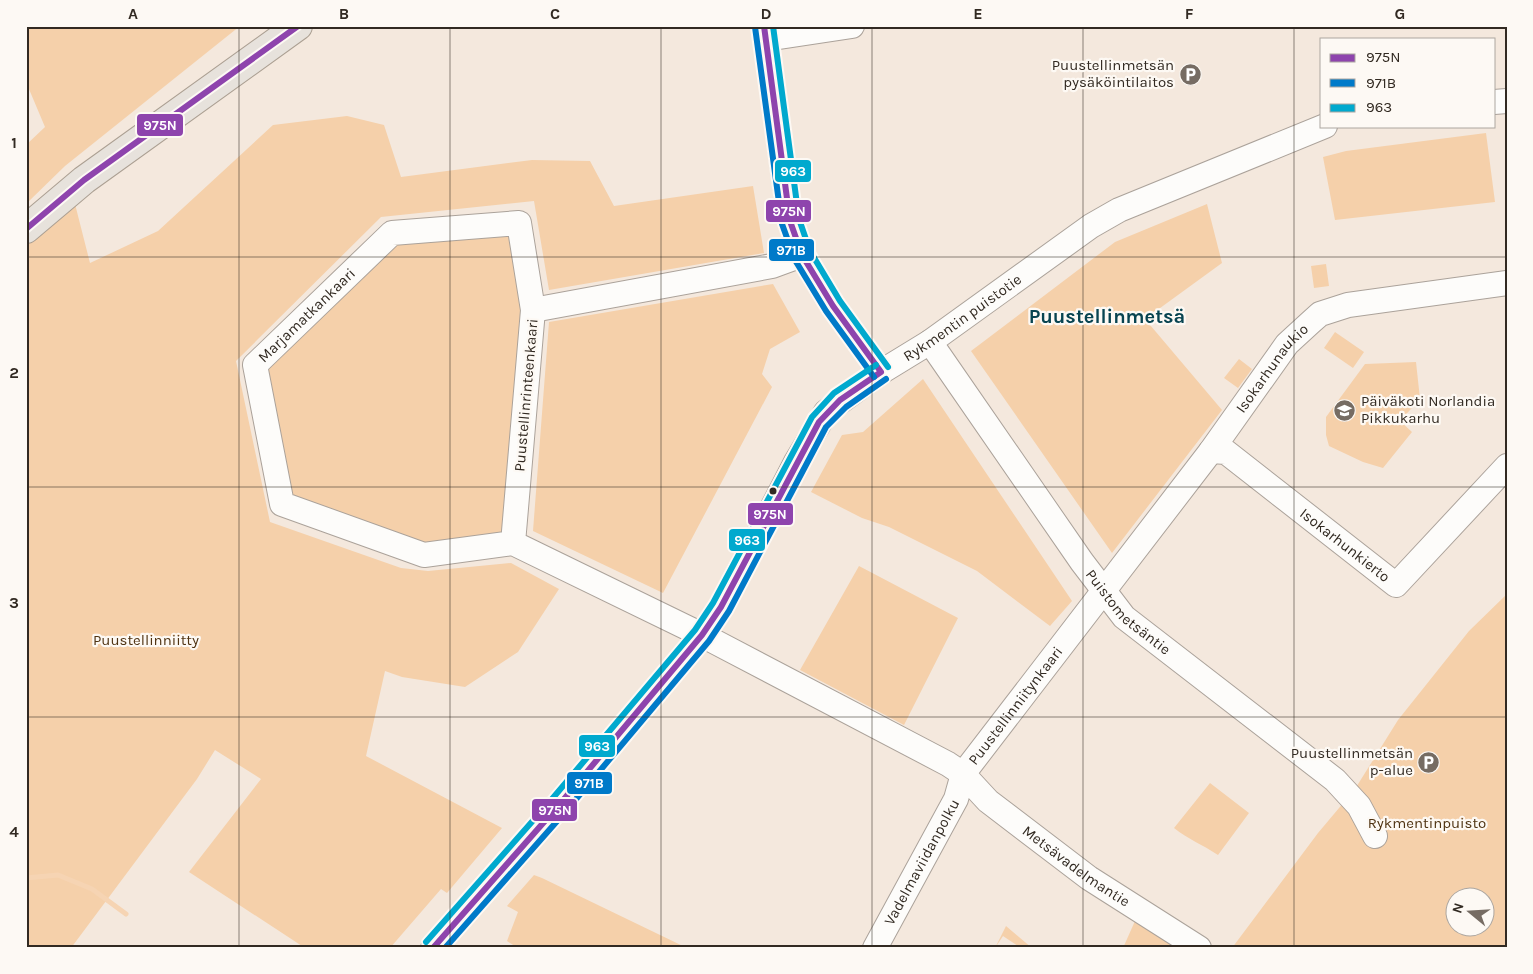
<svg xmlns="http://www.w3.org/2000/svg" width="1533" height="974" font-family="Karla,sans-serif">
	<style>
		.green { fill: #f5d0aa; fill-rule: evenodd }
		.lines { fill: none; stroke-linecap: round; stroke-linejoin: round }
		.stream { stroke: #f6d4b3; stroke-width: 5 }
		.minor-casing { stroke: #aba29a; stroke-width: 26 }
		.major-casing { stroke: #ab9f92; stroke-width: 30 }
		.minor { stroke: #fdfcfa; stroke-width: 24 }
		.major { stroke: #e7e2dc; stroke-width: 28 }
		.bus-1-casing { stroke: #fdf9f4; stroke-width: 10 }
		.bus-2-casing { stroke: #fdf9f4; stroke-width: 10 }
		.bus-3-casing { stroke: #fdf9f4; stroke-width: 10 }
		.bus-1 { stroke: #8e44ad; stroke-width: 6 }
		.bus-2 { stroke: #007ac9; stroke-width: 6 }
		.bus-3 { stroke: #00a9ce; stroke-width: 6 }
		.grid { fill: none; stroke: #322a22; stroke-width: 1; stroke-opacity: 0.55 }
		.bus-dot { fill: #322a22; stroke: #fdf9f4; stroke-width: 2 }
		.labels { text-anchor: middle; stroke-width: 4.5; stroke-linejoin: round; paint-order: stroke }
		.poi-label { font-size: 15px; fill: #322a22; stroke: #fdf9f4; text-anchor: end }
		.street-label { font-size: 15px; fill: #322a22; stroke: #fdf9f4 }
		.park-label { font-size: 15px; fill: #4f3312; stroke: #fdf9f4 }
		.district-label { font-size: 20px; font-weight: bold; fill: #084451; stroke: #fdf9f4 }
		.line-badge { stroke: #fdf9f4; stroke-width: 2 }
		.badge-label { font-size: 14px; text-anchor: middle; font-weight: bold; fill: #fff }
		.neatline { fill: none; stroke: #322a22; stroke-width: 2 }
		.grid-label { font-size: 16px; text-anchor: middle; font-weight: bold; fill: #322a22 }
	</style>
	<rect width="100%" height="100%" fill="#f4e8dd"/>
	<path class="green" d="M26 26H240L65 166 26 204V145L45 127 26 82Z
		M347 116 384 125 401 177 532 160 590 161 614 206 753 186 764 253 549 290 534 201 381 217 236 361 270 522 401 568 428 571 511 563 559 589 518 652 465 687 402 677 385 671 366 756 502 828 447 893 441 889 390 948H305L189 872 261 779 215 750 197 779 71 948H26V245L75 204 90 263 158 231 273 125Z
		M1486 133 1495 202 1335 220 1323 157 1346 151Z
		M1207 204 1222 263 1145 319 1222 410 1112 553 971 351 1115 242Z
		M514 235 526 312 503 534 422 546 291 500 263 366 398 242Z
		M1326 264 1329 286 1314 288 1311 266Z
		M773 284 800 332 770 349 762 374 772 387 663 593 533 531 549 322Z
		M1335 332 1364 352 1353 368 1324 348Z
		M1239 359 1252 369 1238 388 1224 378Z
		M1416 362 1420 399 1400 421 1412 432 1383 468 1363 462 1329 446 1326 435V417L1365 364Z
		M923 379 1072 601 1050 626 977 571 889 527 862 518 811 492 842 435 863 432Z
		M859 566 958 618 904 725 800 670Z
		M1507 594V948H1232L1318 833 1355 789 1398 720 1469 631ZM1456 896H1486V926H1456Z
		M1210 783 1249 813 1218 855C1203 845 1188 839 1174 828Z
		M534 875 542 878 687 948H518L507 941 518 912 507 906Z
		M1135 921 1187 948H1123Z
		M1006 926 1032 948H1021L1003 936 995 948Z"/>
	<g class="lines">
		<path class="stream" d="M26 878 58 875 92 889 126 914"/>
		<defs>
			<g id="minor">
				<path d="M764 26 790 221 802 255 833 306 881 372"/>
				<path d="M766 39 852 26"/>
				<path d="M1494 102 1507 101"/>
				<path d="M533 310 772 266 802 255"/>
				<path id="s1" d="M930 342 1082 562 1124 617 1335 780 1359 806 1375 836"/>
				<path id="s2" d="M1211 451 1226 452 1396 585 1507 466"/>
				<path id="s3" d="M513 543 424 555 282 504 255 365 392 233 519 223 533 310 513 543 702 635 948 764 963 774 1211 451 1287 344 1311 322 1320 314 1348 305 1507 283"/>
				<path id="s4" d="M433 948 559 805 702 635 721 607 796 462 826 412 881 372 930 342 1091 226 1119 210 1325 126"/>
				<path id="s5" d="M875 948 956 799 963 774 988 801 1089 878 1199 948"/>
			</g>
			<path id="major" d="M26 229 84 180 298 26"/>
		</defs>
		<use href="#minor" class="minor-casing"/>
		<use href="#major" class="major-casing"/>
		<use href="#minor" class="minor"/>
		<use href="#major" class="major"/>
		<defs>
			<path id="bus-1" d="M764 26 790 221 802 255 833 306 881 372
				M26 229 84 180 298 26
				M433 948 559 805 702 635 721 607 819 422 840 400 881 372"/>
			<path id="bus-2" d="M755 27 782 224 795 260 826 311 874 377
				M445 948 566 811 709 641 729 611 826 427 846 407 886 379"/>
			<path id="bus-3" d="M773 26 799 219 810 251 840 301 888 367
				M426 942 552 799 695 630 713 603 812 417 834 393 876 365"/>
		</defs>
		<use href="#bus-1" class="bus-1-casing"/>
		<use href="#bus-2" class="bus-2-casing"/>
		<use href="#bus-3" class="bus-3-casing"/>
		<use href="#bus-1" class="bus-1"/>
		<use href="#bus-2" class="bus-2"/>
		<use href="#bus-3" class="bus-3"/>
	</g>
	<path class="grid" d="M239 26V948M450 26V948M661 26V948M872 26V948M1083 26V948M1294 26V948M26 257H1507M26 487H1507M26 717H1507"/>
	<defs>
		<symbol id="parking-disc" viewBox="-11 -11 22 22"><circle r="9.5" fill="#766c63" stroke="#fdf9f4"/><path d="M-3.5-5.5H1a3.5 3.5 0 0 1 0 7H-1V5.5H-3.5ZM-1-3.4V-.6H.8a1.4 1.4 0 0 0 0-2.8Z" fill="#fff"/></symbol>
		<symbol id="school-disc" viewBox="-11 -11 22 22"><circle r="9.5" fill="#766c63" stroke="#fdf9f4"/><path d="M0-5L7-2L0 1L-7-2ZM-4 1L0 2.5L4 1V4Q0 6-4 4Z" fill="#fff"/></symbol>
	</defs>
	<g fill-rule="evenodd">
		<use href="#parking-disc" x="1178" y="62" width="25" height="25"/>
		<use href="#school-disc" x="1332" y="398" width="25" height="25"/>
		<use href="#parking-disc" x="1416" y="750" width="25" height="25"/>
	</g>
	<circle class="bus-dot" cx="773" cy="491" r="4.5"/>
	<g class="labels">
		<g class="poi-label">
			<text x="1174" y="70">Puustellinmetsän<tspan x="1174" dy="17">pysäköintilaitos</tspan></text>
			<text x="1361" y="406" text-anchor="start">Päiväkoti Norlandia<tspan x="1361" dy="17">Pikkukarhu</tspan></text>
			<text x="1413" y="758">Puustellinmetsän<tspan x="1413" dy="17">p-alue</tspan></text>
		</g>
		<g class="street-label">
			<text dy="5" stroke="none"><textPath href="#s3" startOffset="454">Marjamatkankaari</textPath></text>
			<text dy="5" stroke="none"><textPath href="#s4" startOffset="834">Rykmentin puistotie</textPath></text>
			<text dy="5" stroke="none"><textPath href="#s3" startOffset="2038">Isokarhunaukio</textPath></text>
			<text transform="translate(526 395) rotate(-85)" y="5">Puustellinrinteenkaari</text>
			<text dy="5" stroke="none"><textPath href="#s2" startOffset="166">Isokarhunkierto</textPath></text>
			<text dy="5" stroke="none"><textPath href="#s1" startOffset="336">Puistometsäntie</textPath></text>
			<text dy="5" stroke="none"><textPath href="#s3" startOffset="1614">Puustellinniitynkaari</textPath></text>
			<text dy="5" stroke="none"><textPath href="#s5" startOffset="98">Vadelmaviidanpolku</textPath></text>
			<text dy="5" stroke="none"><textPath href="#s5" startOffset="342">Metsävadelmantie</textPath></text>
		</g>
		<g class="park-label">
			<text x="146" y="645">Puustellinniitty</text>
			<text x="1427" y="828">Rykmentinpuisto</text>
		</g>
		<g class="district-label">
			<text x="1107" y="323">Puustellinmetsä</text>
		</g>
	</g>
	<g class="line-badge">
		<rect x="136" y="113" width="48" height="24" rx="5" fill="#8e44ad"/>
		<rect x="774" y="159" width="38" height="24" rx="5" fill="#00a9ce"/>
		<rect x="765" y="199" width="47" height="24" rx="5" fill="#8e44ad"/>
		<rect x="768" y="238" width="47" height="24" rx="5" fill="#007ac9"/>
		<rect x="747" y="502" width="47" height="24" rx="5" fill="#8e44ad"/>
		<rect x="728" y="528" width="38" height="24" rx="5" fill="#00a9ce"/>
		<rect x="578" y="734" width="38" height="24" rx="5" fill="#00a9ce"/>
		<rect x="566" y="771" width="47" height="24" rx="5" fill="#007ac9"/>
		<rect x="531" y="798" width="47" height="24" rx="5" fill="#8e44ad"/>
	</g>
	<g class="badge-label">
		<text x="160" y="130">975N</text>
		<text x="793" y="176">963</text>
		<text x="789" y="216">975N</text>
		<text x="791" y="255">971B</text>
		<text x="770" y="519">975N</text>
		<text x="747" y="545">963</text>
		<text x="597" y="751">963</text>
		<text x="589" y="788">971B</text>
		<text x="555" y="815">975N</text>
	</g>
	<rect width="1533" height="974" fill="none" stroke="#fdf9f4" stroke-width="55"/>
	<rect x="1320" y="38" width="175" height="90" fill="#fdf9f4" stroke="#aca6a0"/>
	<rect x="1330" y="54" width="25" height="8" fill="#8e44ad" stroke="#aca6a0"/>
	<text x="1366" y="62" font-size="15" fill="#322a22">975N</text>
	<rect x="1330" y="79" width="25" height="8" fill="#007ac9" stroke="#aca6a0"/>
	<text x="1366" y="88" font-size="15" fill="#322a22">971B</text>
	<rect x="1330" y="104" width="25" height="8" fill="#00a9ce" stroke="#aca6a0"/>
	<text x="1366" y="112" font-size="15" fill="#322a22">963</text>
	<g transform="translate(1470 912) rotate(288)"><circle r="24" fill="#fdf9f4" stroke="#aca6a0"/>
	<path d="M0-4L9 19L0 12L-9 19Z" fill="#766c63"/>
	<text y="-8" font-size="14" font-weight="bold" text-anchor="middle" fill="#322a22">N</text>
	</g>
	<rect x="28" y="28" width="1478" height="918" class="neatline"/>
	<g class="grid-label">
		<text x="133" y="19">A</text>
		<text x="344" y="19">B</text>
		<text x="555" y="19">C</text>
		<text x="766" y="19">D</text>
		<text x="978" y="19">E</text>
		<text x="1189" y="19">F</text>
		<text x="1400" y="19">G</text>
		<text x="14" y="148">1</text>
		<text x="14" y="378">2</text>
		<text x="14" y="608">3</text>
		<text x="14" y="837">4</text>
	</g>
</svg>
